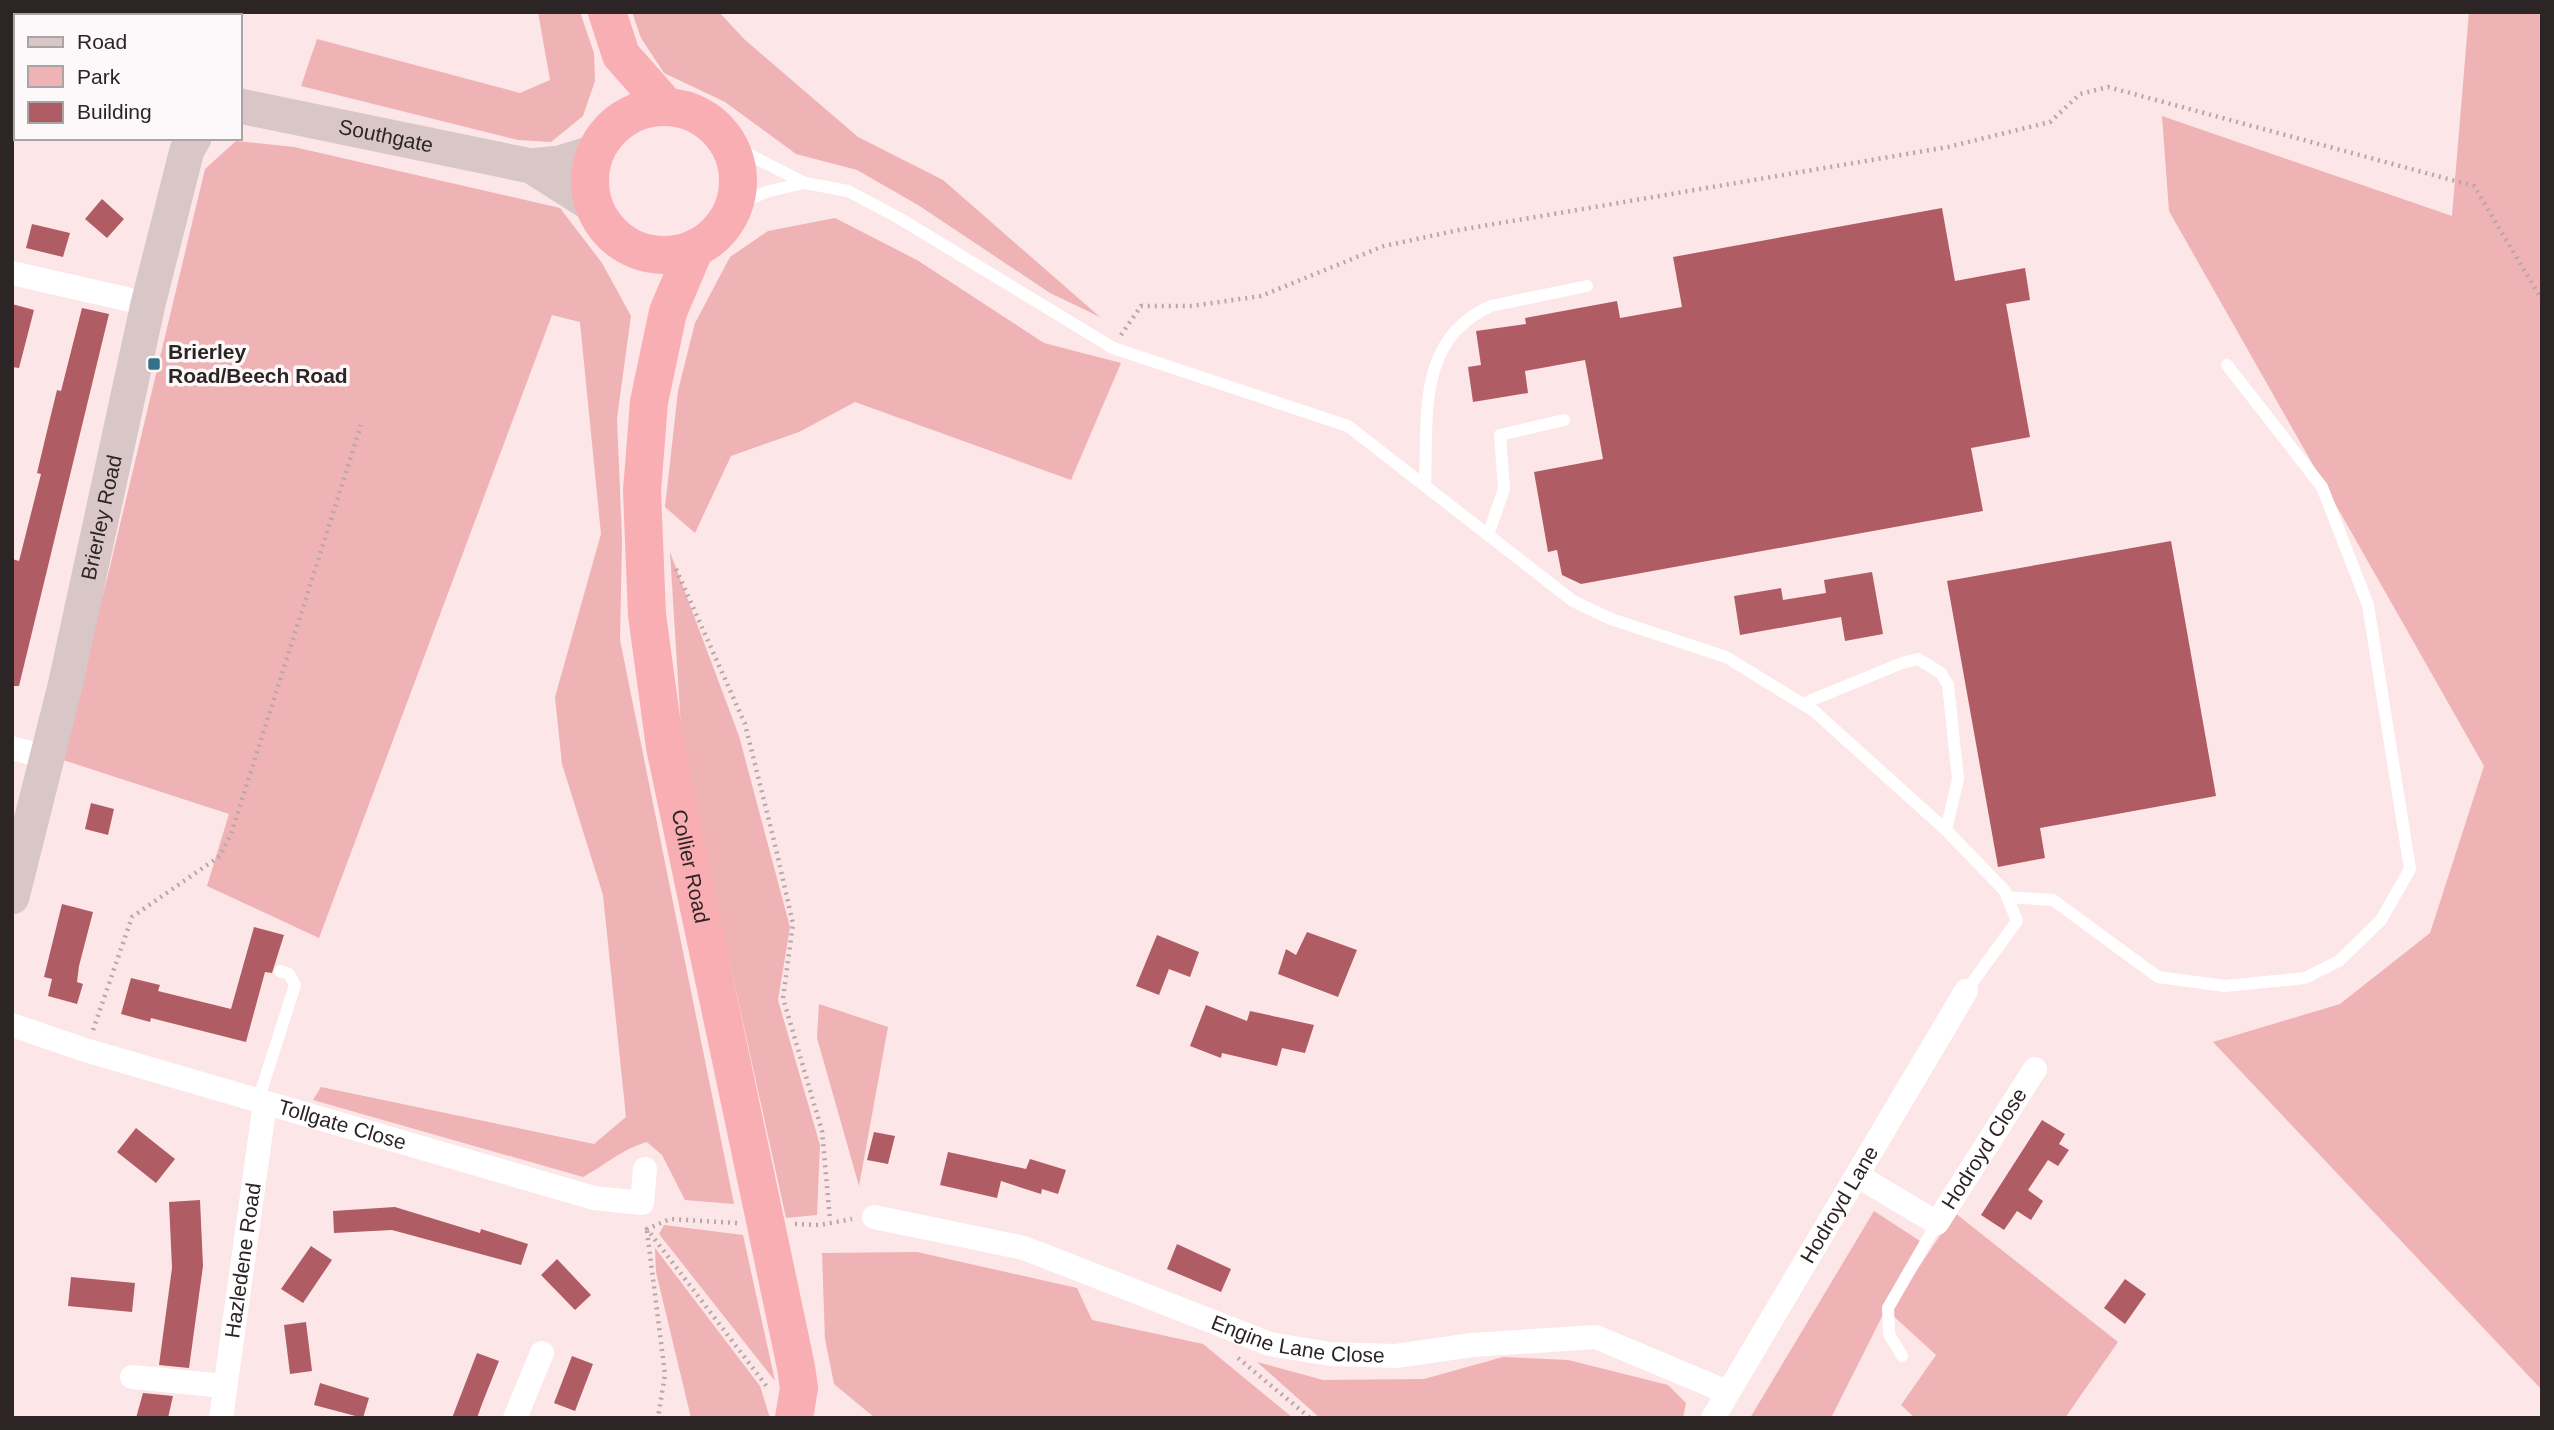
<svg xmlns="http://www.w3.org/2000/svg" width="2554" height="1430" font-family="Arial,sans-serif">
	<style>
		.green { fill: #efb2b5 }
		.building { fill: #b05c64 }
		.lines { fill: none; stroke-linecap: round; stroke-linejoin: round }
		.path { stroke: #b9a7a8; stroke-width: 4.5; stroke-dasharray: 2 5; stroke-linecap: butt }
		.lane { stroke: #fff; stroke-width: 12 }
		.street { stroke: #fff; stroke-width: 24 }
		.secondary { stroke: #d9c6c7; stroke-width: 35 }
		.highway { stroke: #f9aeb3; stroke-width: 38 }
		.poi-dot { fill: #327286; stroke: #fdf8f9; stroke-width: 2.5 }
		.labels { text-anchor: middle; stroke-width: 7; stroke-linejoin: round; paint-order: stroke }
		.street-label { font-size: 21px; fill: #2d2525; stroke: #fdf8f9 }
		.poi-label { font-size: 21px; font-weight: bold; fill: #2d2525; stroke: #fdf8f9; text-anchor: start }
	</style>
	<rect width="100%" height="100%" fill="#fce6e7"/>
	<path class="green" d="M12 12H112L111 16H16V113L12 112Z
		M538 12H580L594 53 595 81 583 116 551 142 518 140 301 86 317 39 520 93 550 80Z
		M632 12H719L744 39 858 137 943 180 1100 317 1050 293 918 205 857 170 796 154 725 102 664 73 641 38Z
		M2469 12H2542V1390L2213 1042 2340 1004 2430 933 2484 766 2169 211 2162 116 2452 216Z
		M236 141 294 147 560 208 602 263 631 316 617 418 622 539 620 640 734 1204 685 1200 662 1155 647 1142C620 1150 607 1164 583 1177L313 1100 321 1087 594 1144 626 1117 603 895 562 764 555 697 601 534 580 322 552 315 319 938 207 886 229 814 60 759 107 579 205 169Z
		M835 218 917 260 1044 343 1121 363 1071 480 855 402 799 432 731 456 695 533 665 507 678 391 695 323 730 257 768 231Z
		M670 552 739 736 790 927 778 1000 820 1145 817 1215 786 1218 682 745Z
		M819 1004 888 1027 859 1186 817 1038Z
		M1874 1211 1920 1241 1831 1418H1750Z
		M1955 1213 2118 1342 2065 1418H1915L1901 1405 1936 1355 1889 1312Z
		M664 1225 743 1235 775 1381 659 1234Z
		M655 1248 760 1386 770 1418H691L656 1272Z
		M917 1252 1077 1288 1092 1320 1203 1344 1293 1418H875L834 1384 825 1339 822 1253Z
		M1503 1357 1568 1360 1668 1385 1686 1403 1683 1418H1320L1257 1362 1323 1380 1424 1379Z"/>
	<path class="building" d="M102 199 124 219 107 238 85 219Z
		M1942 208 1955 281 2025 268 2030 300 2006 304 2030 437 1971 448 1983 511 1581 584 1562 575 1557 550 1548 552 1534 472 1603 459 1585 360 1525 371 1528 393 1473 402 1468 367 1481 365 1476 331 1526 324 1525 318 1617 301 1620 318 1682 307 1673 257Z
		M32 224 70 233 63 257 26 248Z
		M12 304 34 310 19 368 12 367Z
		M82 308 109 314 19 686H12V559L19 561 41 474 37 473 47 431 57 390 61 391Z
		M2171 541 2216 796 2040 828 2045 858 1998 867 1947 581Z
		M1872 572 1883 634 1845 641 1841 617 1740 635 1734 596 1781 588 1783 600 1826 593 1824 580Z
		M91 803 114 809 108 835 85 829Z
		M62 904 93 912 79 966 77 982 83 984 77 1004 48 996 52 979 44 977Z
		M254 927 284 935 272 973 265 972 246 1042 151 1018 150 1022 121 1014 131 978 160 985 158 991 231 1009Z
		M1307 932 1357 950 1338 997 1278 974 1286 949 1296 955Z
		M1157 935 1199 952 1190 977 1169 969 1159 995 1136 986Z
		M1206 1005 1247 1021 1250 1011 1314 1025 1305 1053 1282 1048 1277 1066 1222 1053 1221 1058 1190 1046Z
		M2042 1120 2065 1134 2059 1144 2069 1150 2058 1166 2048 1160 2028 1190 2043 1201 2031 1220 2017 1211 2004 1230 1981 1215Z
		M136 1128 175 1159 156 1183 117 1152Z
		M874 1132 895 1136 888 1164 867 1160Z
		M948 1152 1026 1169 1030 1159 1066 1170 1058 1194 1042 1189 1041 1194 1001 1181 997 1198 940 1185Z
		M200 1200 203 1266 189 1368 159 1365 172 1268 169 1202Z
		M395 1207 480 1233 481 1229 528 1244 521 1265 392 1230 334 1233 333 1211Z
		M1177 1244 1231 1269 1221 1292 1167 1269Z
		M311 1246 332 1260 303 1303 281 1289Z
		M557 1259 591 1295 575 1310 541 1275Z
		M71 1277 135 1283 132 1312 68 1306Z
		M2125 1279 2146 1294 2125 1324 2104 1308Z
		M306 1322 312 1371 290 1374 284 1325Z
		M477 1353 499 1361 482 1404 477 1418H452Z
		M572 1356 593 1364 575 1411 554 1403Z
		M320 1383 369 1398 363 1418 314 1405Z
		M143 1393 173 1396 168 1418H136Z"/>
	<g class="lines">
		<path class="path" d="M38 12 47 16
			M1121 335 1141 306H1192L1261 296 1384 246 1459 230 1948 147 2050 122 2080 94 2108 87 2474 186 2542 300
			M676 569 745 724 776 849 793 924 783 998 822 1131 830 1220
			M93 1030 132 917 220 856 231 834 361 425
			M737 1223 670 1219 647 1229 768 1388
			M795 1224 820 1225 852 1219
			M647 1231 665 1374 658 1418
			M1238 1358 1310 1418"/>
		<path class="lane" d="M728 144 805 183 848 191 899 218 1113 348 1348 426 1573 601 1611 619 1726 657 1814 711 1946 830 2005 891 2017 921 1966 991
			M733 205 769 191 805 183
			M1425 486C1428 417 1416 339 1491 306L1587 286
			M1488 535 1504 489 1500 435 1564 420
			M1802 704 1902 663 1918 659 1941 673 1948 685 1958 779 1946 830
			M2007 897 2053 900 2158 977 2225 986 2305 978 2339 961 2381 920 2410 869 2368 605 2322 487 2227 365
			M258 1101 295 985 289 974 280 971
			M1902 1356 1889 1334 1888 1308 1937 1223"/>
		<g class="street">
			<path d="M208 12V16"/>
			<path d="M12 273 148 304"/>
			<path d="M12 748 47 757"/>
			<path id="s1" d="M12 1025 85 1050 594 1198 642 1203 645 1169"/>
			<path id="s2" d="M1858 1176 1937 1223 2035 1069"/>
			<path id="s3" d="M874 1217 1024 1248 1270 1344 1330 1354 1396 1356 1472 1345 1596 1337 1727 1392"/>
			<path d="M132 1377 224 1386"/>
			<path id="s4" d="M221 1418 265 1103"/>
			<path d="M515 1418 542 1353"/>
			<path id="s5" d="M1713 1418 1966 991"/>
		</g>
		<g class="secondary">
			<path id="s6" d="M240 106 531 166 594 206"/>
			<path d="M531 166 560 163 595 152"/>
			<path id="s7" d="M12 897 66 682 148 304 187 150 194 138"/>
		</g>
		<g class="highway">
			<path d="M607 12 621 55 666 106"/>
			<circle cx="664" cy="181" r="74"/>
			<path id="s8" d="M695 248 668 312 649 402 642 491 647 615 665 747 796 1367 799 1388 794 1418"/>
		</g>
	</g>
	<rect class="poi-dot" x="147" y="357" width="14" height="14" rx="3.5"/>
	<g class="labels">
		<g class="street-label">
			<text dy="7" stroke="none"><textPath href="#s6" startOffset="149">Southgate</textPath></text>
			<text dy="7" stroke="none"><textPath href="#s7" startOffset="390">Brierley Road</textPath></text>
			<text dy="7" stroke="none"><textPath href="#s8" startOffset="630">Collier Road</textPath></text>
			<text dy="7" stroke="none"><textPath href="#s1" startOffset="345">Tollgate Close</textPath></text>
			<text dy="7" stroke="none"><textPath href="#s2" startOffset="180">Hodroyd Close</textPath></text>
			<text dy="7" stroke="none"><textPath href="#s5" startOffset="248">Hodroyd Lane</textPath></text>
			<text dy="7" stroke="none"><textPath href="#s4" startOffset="159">Hazledene Road</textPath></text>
			<text dy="7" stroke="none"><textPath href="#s3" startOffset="444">Engine Lane Close</textPath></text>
		</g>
		<g class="poi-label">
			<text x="168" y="359">Brierley<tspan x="168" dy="24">Road/Beech Road</tspan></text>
		</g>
	</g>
	<rect width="2554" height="1430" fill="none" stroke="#2d2525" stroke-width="28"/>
	<rect x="14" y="14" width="228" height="126" fill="#fdf8f9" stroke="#aaa4a4" stroke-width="2"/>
	<rect x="28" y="37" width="35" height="10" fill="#d9c6c7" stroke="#aaa4a4" stroke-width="2"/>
	<text x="77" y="49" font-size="21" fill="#2d2525">Road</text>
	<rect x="28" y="66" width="35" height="21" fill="#efb2b5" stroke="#aaa4a4" stroke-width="2"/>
	<text x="77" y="84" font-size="21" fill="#2d2525">Park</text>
	<rect x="28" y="102" width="35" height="21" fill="#b05c64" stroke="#aaa4a4" stroke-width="2"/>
	<text x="77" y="119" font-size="21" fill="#2d2525">Building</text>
</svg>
